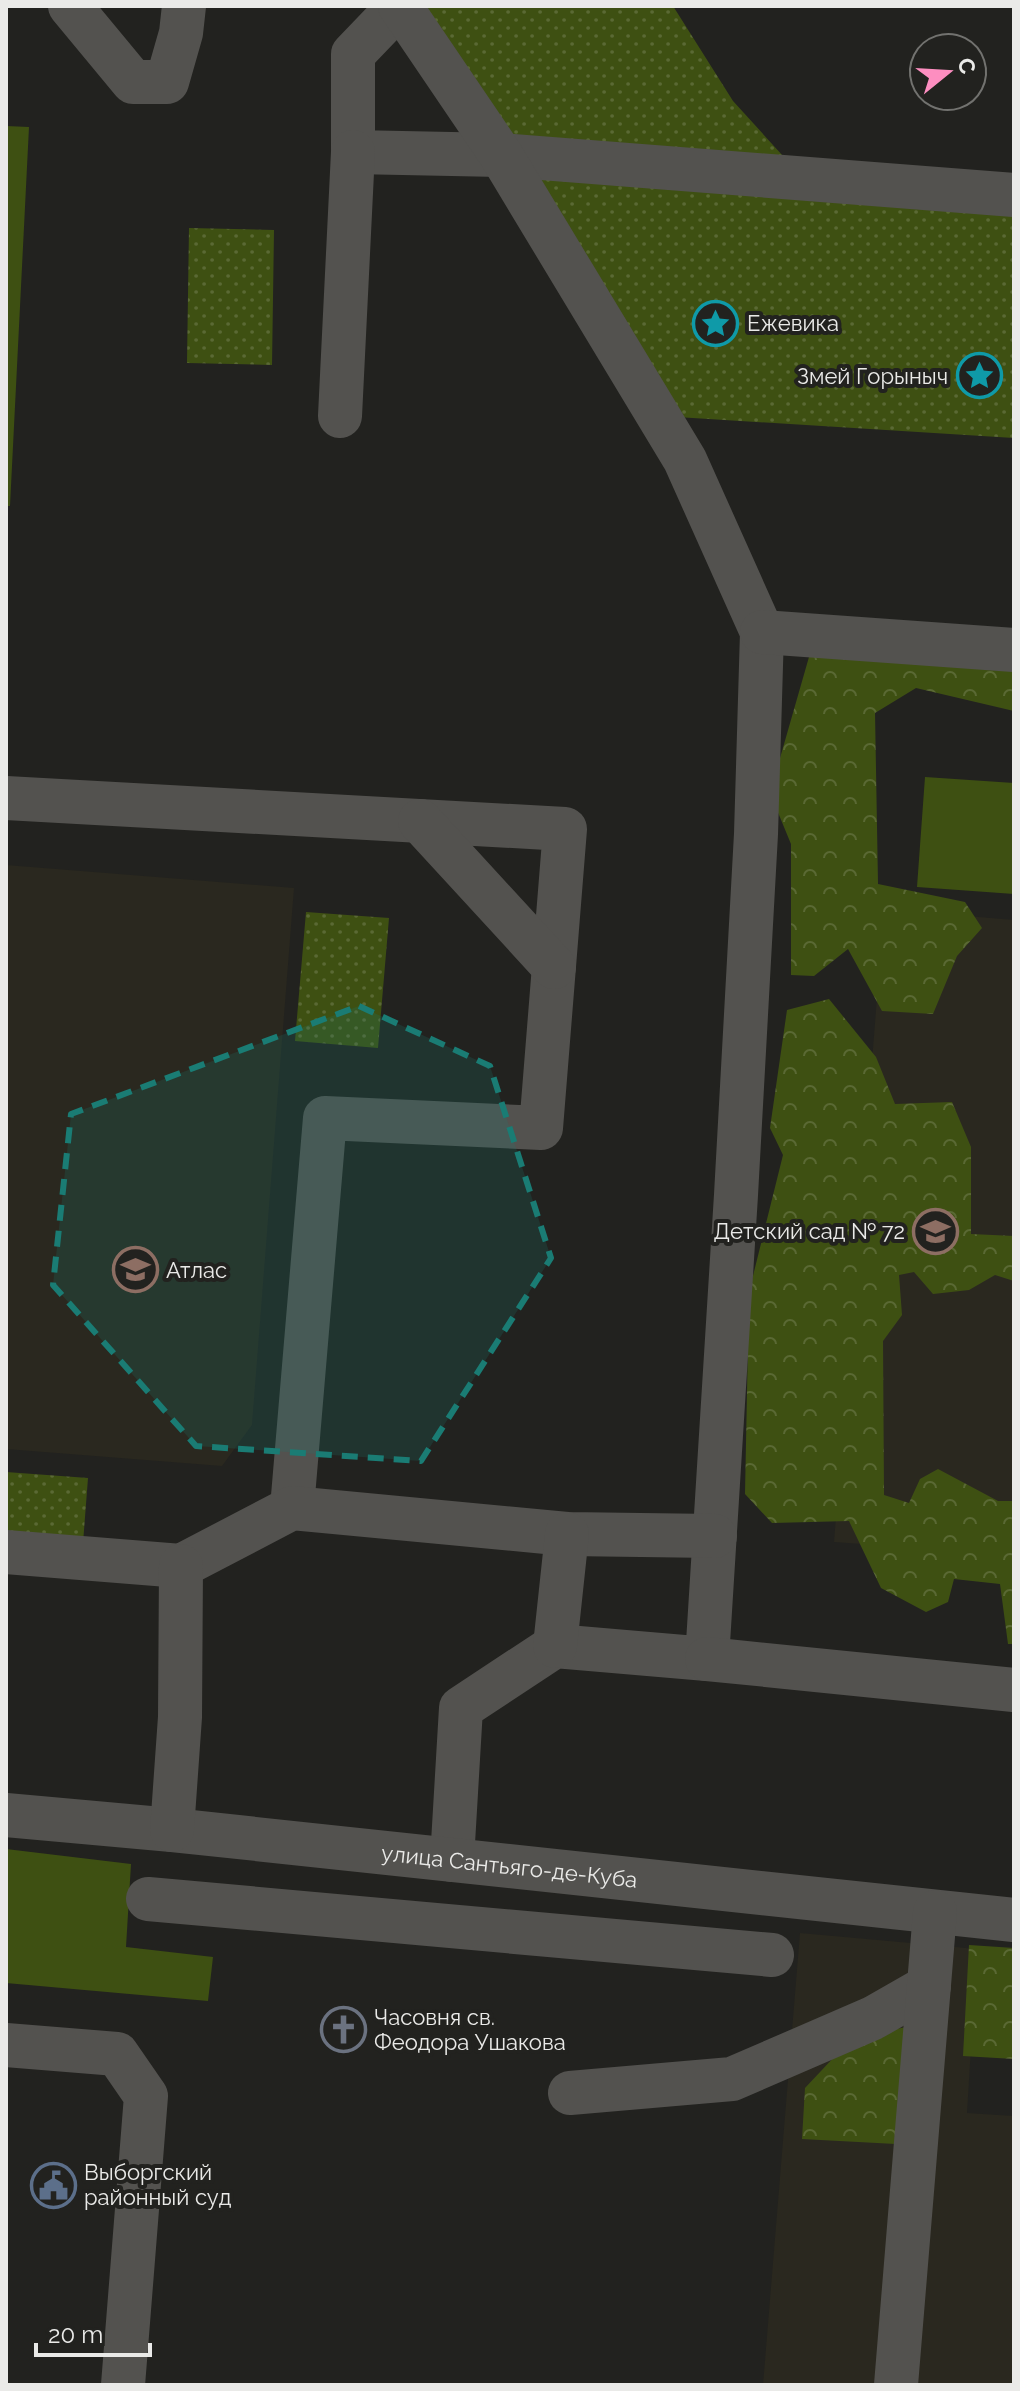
<svg xmlns="http://www.w3.org/2000/svg" width="1020" height="2391" font-family="Raleway,sans-serif">
	<style>
		.built { fill: #2a281f }
		.grass { fill: #3e5012 }
		.forest { fill: url(#forest-crowns) }
		.park { fill: url(#park-dots) }
		.lines { fill: none; stroke-linecap: round; stroke-linejoin: round }
		.minor { stroke: #53524f; stroke-width: 44 }
		.marked { fill: #1a7c74; fill-opacity: 0.2; stroke: #1a7c74; stroke-width: 6; stroke-dasharray: 16 10; stroke-linejoin: round }
		.labels { text-anchor: middle; stroke-width: 8; stroke-linejoin: round; paint-order: stroke }
		.poi-label { font-size: 22px; fill: #eaeae8; stroke: #22221f; text-anchor: start }
		.street-label { font-size: 22px; fill: #eaeae8; stroke: #22221f }
	</style>
	<defs>
		<pattern id="forest-crowns" width="20" height="18" patternUnits="userSpaceOnUse" patternTransform="scale(2)"><rect width="20" height="18" fill="#3e5012"/><path d="M2 6a3 3 0 1 1 6 0M12 15a3 3 0 1 1 6 0" fill="none" stroke="#5a6934"/></pattern>
		<pattern id="park-dots" width="8" height="8" patternUnits="userSpaceOnUse" patternTransform="scale(2)"><rect width="8" height="8" fill="#3e5012"/><path d="M2 2h.1M6 6h.1" fill="none" stroke="#5a6934" stroke-width="1.8" stroke-linecap="round"/></pattern>
	</defs>
	<rect width="100%" height="100%" fill="#22221f"/>
	<path class="built" d="M6 865 294 888 252 1425 222 1466 6 1449Z
		M884 909 1014 920V1555L834 1542Z
		M800 1933 977 1949 967 2113 1014 2116V2385H763Z"/>
	<path class="grass" d="M6 126 29 127 10 506H6Z
		M925 777 1014 783V894L917 887Z
		M6 1849 131 1864 126 1947 213 1957 208 2001 6 1983Z"/>
	<path class="forest" d="M1014 655V711L916 688 875 713 878 884 965 902 982 928 957 956 933 1014 882 1011 848 949 814 976 791 975V844L770 793 809 657Z
		M829 999 876 1057 895 1104 952 1102 971 1147V1234L1014 1236V1281L995 1275 969 1290 933 1294 914 1272 899 1275 902 1315 883 1341 884 1495 909 1503 920 1479 938 1469 998 1501H1014V1644H1008L1000 1584 954 1579 948 1602 926 1612 881 1588 849 1521 772 1523 745 1494 749 1292 783 1155 770 1128 787 1010Z
		M969 1945 1014 1948V2059L963 2056Z
		M907 2027 896 2144 802 2139 805 2088 853 2037Z"/>
	<path class="park" d="M411 6H673L733 101 783 156 505 142Z
		M527 170 1014 209V438L677 417Z
		M189 228 274 230 272 365 187 363Z
		M306 912 389 918 378 1048 295 1041Z
		M6 1472 88 1478 83 1543 6 1537Z"/>
	<g class="lines">
		<g class="minor">
			<path d="M70 6 133 82H167L181 33 184 6"/>
			<path d="M399 6 353 54V152L501 155 1014 195"/>
			<path d="M400 6 501 155 685 460 762 632 756 834 736 1195 707 1659 555 1646 461 1708 452 1860"/>
			<path d="M340 416 353 152"/>
			<path d="M762 632 1014 650"/>
			<path d="M6 798 565 829 541 1128 325 1118 292 1508"/>
			<path d="M420 821 554 967"/>
			<path d="M6 1552 181 1566 292 1508 567 1534 715 1536"/>
			<path d="M555 1646 567 1534"/>
			<path d="M707 1659 1014 1690"/>
			<path id="s1" d="M6 1815 172 1830 1014 1920"/>
			<path d="M172 1830 180 1717 181 1566"/>
			<path d="M148 1899 772 1955"/>
			<path d="M6 2045 117 2054 146 2096 123 2385"/>
			<path d="M570 2093 732 2079 873 2018 929 1986"/>
			<path d="M896 2385 935 1912"/>
		</g>
	</g>
	<path class="marked" d="M359 1006 490 1066 551 1258 421 1461 196 1446 53 1285 71 1114Z"/>
	<defs>
		<symbol id="sight-ring" viewBox="-11 -11 22 22"><circle r="9.5" fill="#22221f" stroke="#0f9aa8" stroke-width="1.5"/><path d="M0-6L1.8-2.2L6-1.7L2.9 1.2L3.7 5.4L0 3.3L-3.7 5.4L-2.9 1.2L-6-1.7L-1.8-2.2Z" fill="#0f9aa8"/></symbol>
		<symbol id="school-ring" viewBox="-11 -11 22 22"><circle r="9.5" fill="#22221f" stroke="#8d6e63" stroke-width="1.5"/><path d="M0-5L7-2L0 1L-7-2ZM-4 1L0 2.5L4 1V4Q0 6-4 4Z" fill="#8d6e63"/></symbol>
		<symbol id="church-ring" viewBox="-11 -11 22 22"><circle r="9.5" fill="#22221f" stroke="#6b7280" stroke-width="1.5"/><path d="M-1.2-6h2.4v3.5h3.3v2.4h-3.3V6h-2.4V-.1h-3.3v-2.4h3.3Z" fill="#6b7280"/></symbol>
		<symbol id="civic-ring" viewBox="-11 -11 22 22"><circle r="9.5" fill="#22221f" stroke="#5c6f8a" stroke-width="1.5"/><path d="M-.6-6.5H3V-4.5H.6V-3L4-1V1h2V6H-6V1h2V-1L-.6-3ZM-1.2 2.5V6h2.4V2.5Z" fill="#5c6f8a"/></symbol>
	</defs>
	<g fill-rule="evenodd">
		<use href="#sight-ring" x="690" y="298" width="51" height="51"/>
		<use href="#sight-ring" x="954" y="350" width="51" height="51"/>
		<use href="#school-ring" x="910" y="1206" width="51" height="51"/>
		<use href="#school-ring" x="110" y="1244" width="51" height="51"/>
		<use href="#church-ring" x="318" y="2004" width="51" height="51"/>
		<use href="#civic-ring" x="28" y="2160" width="51" height="51"/>
	</g>
	<g class="labels">
		<g class="poi-label">
			<text x="747" y="331">Ежевика</text>
			<text x="948" y="384" text-anchor="end">Змей Горыныч</text>
			<text x="905" y="1239" text-anchor="end">Детский сад № 72</text>
			<text x="166" y="1278">Атлас</text>
			<text x="374" y="2025">Часовня св.<tspan x="374" dy="25">Феодора Ушакова</tspan></text>
			<text x="84" y="2180">Выборгский<tspan x="84" dy="25">районный суд</tspan></text>
		</g>
		<g class="street-label">
			<text dy="8" stroke="none"><textPath href="#s1" startOffset="506">улица Сантьяго-де-Куба</textPath></text>
		</g>
	</g>
	<rect width="1020" height="2391" fill="none" stroke="#eaeae8" stroke-width="16"/>
	<g transform="translate(948 72) rotate(72)"><circle r="38" fill="#22221f" stroke="#72726f" stroke-width="2"/>
	<path d="M0-6L14 30L0 20L-14 30Z" fill="#fd8ec0"/>
	<text y="-12" font-size="22" font-weight="bold" text-anchor="middle" fill="#eaeae8">С</text>
	</g>
	<path d="M36 2343v12h114v-12" fill="none" stroke="#eaeae8" stroke-width="4"/>
	<text x="48" y="2343" font-size="24" fill="#eaeae8" stroke="#22221f" stroke-width="6" paint-order="stroke">20 m</text>
</svg>
